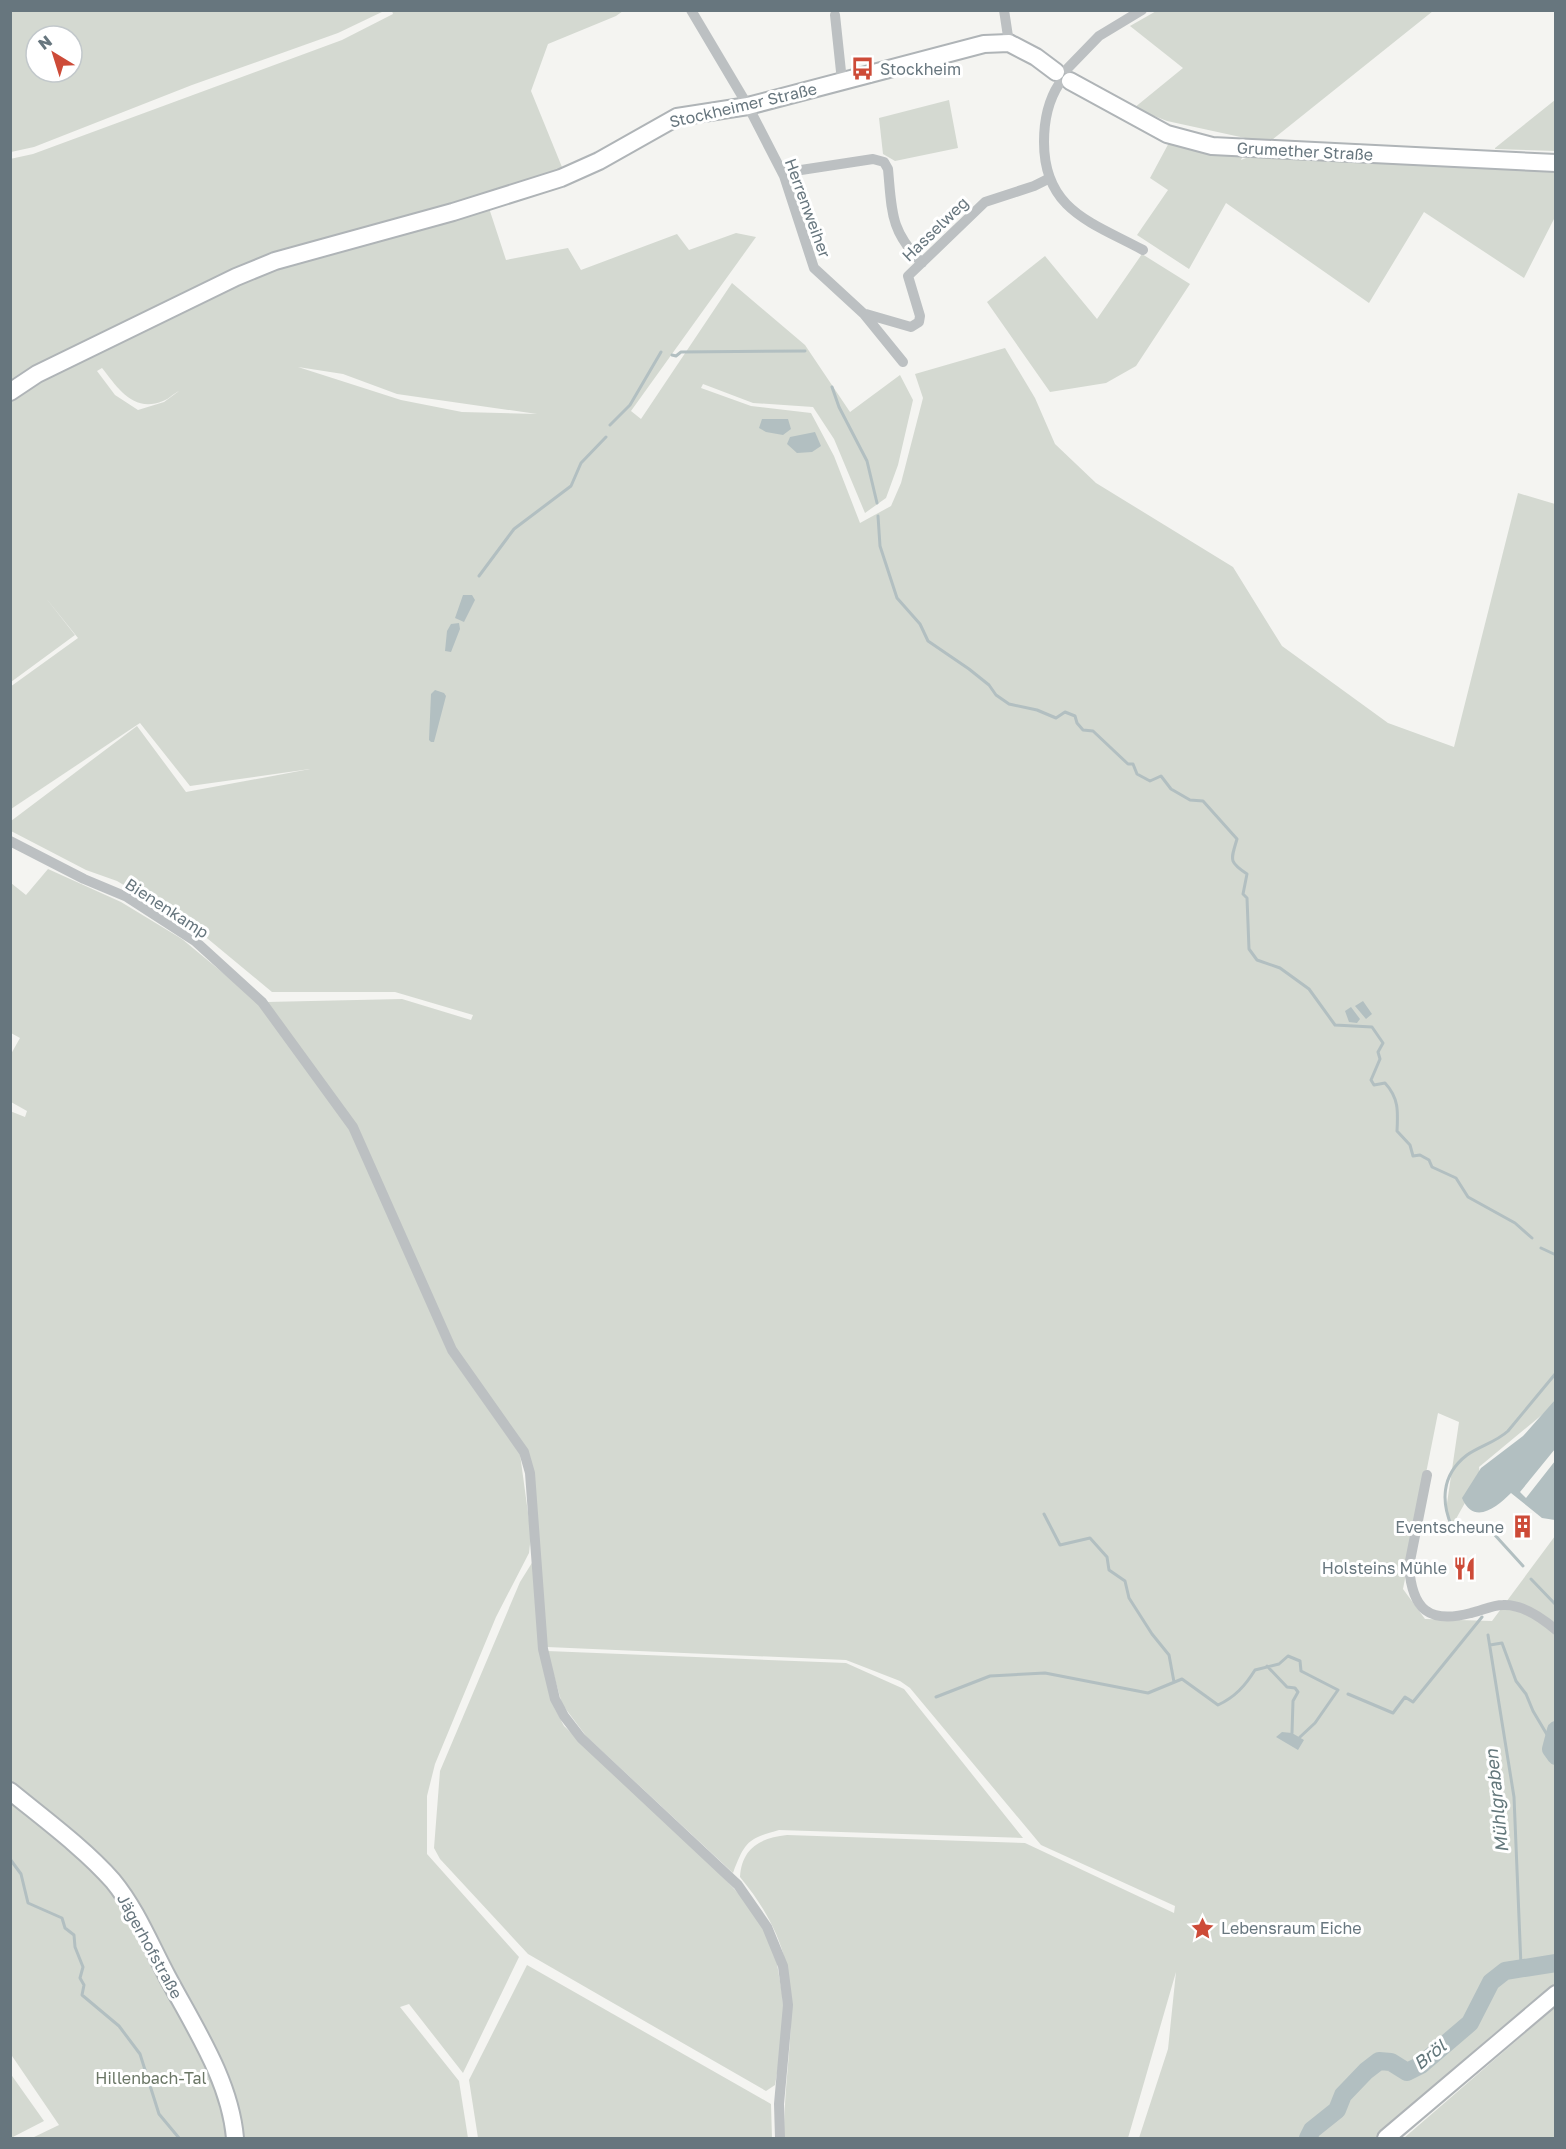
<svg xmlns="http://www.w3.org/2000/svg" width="1566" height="2149" font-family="'Golos Text',sans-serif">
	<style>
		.green { fill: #d4d9d1; fill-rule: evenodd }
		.water { fill: #b2bfc1 }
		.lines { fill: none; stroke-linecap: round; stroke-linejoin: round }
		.stream { stroke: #b2bfc1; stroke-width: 3 }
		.river { stroke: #b2bfc1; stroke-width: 18 }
		.secondary-casing { stroke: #afb4b7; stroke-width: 20 }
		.street { stroke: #bcc0c2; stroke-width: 10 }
		.secondary { stroke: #fff; stroke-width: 16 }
		.labels { text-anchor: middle; stroke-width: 6; stroke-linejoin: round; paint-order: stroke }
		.poi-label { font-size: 16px; fill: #67767e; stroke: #fff; text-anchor: start }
		.street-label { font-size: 16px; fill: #67767e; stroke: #fff }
		.park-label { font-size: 16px; fill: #6a7665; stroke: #fff }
		.water-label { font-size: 18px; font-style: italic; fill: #63777b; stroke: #fff }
	</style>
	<rect width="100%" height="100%" fill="#f4f4f1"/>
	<path class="green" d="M1158 10 1433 11 1268 143 1167 121 1134 108 1183 68 1130 26Z
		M10 11 11 10 384 11 338 33 192 85 34 147 11 152ZM36 36H72V72H36Z
		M392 11H623L616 16 548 44 531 91 564 172 272 257 11 383 10 159 33 154 342 40 393 14Z
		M949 100 958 148 895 161 883 154 879 118Z
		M1555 100V151L1495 149V148Z
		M1171 139 1244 153 1241 160 1259 153 1555 172V217L1524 278 1424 212 1369 303 1226 203 1189 269 1137 235 1168 190 1150 178Z
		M488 205 506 260 568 248 581 270 677 234 689 250 736 233 756 237 631 411 641 419 732 283 805 345 850 412 900 375 913 400 898 465 886 498 865 513 834 439 813 407 753 403 703 384 701 388 751 406 811 413 834 456 860 523 891 506 901 483 923 398 915 374 1005 348 1035 398 1055 444 1096 483 1233 567 1282 646 1388 723 1454 747 1518 493 1555 504V1404L1479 1467 1480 1476 1452 1526 1446 1510 1459 1422 1438 1413 1403 1589 1425 1619 1492 1621 1555 1536V1984L1491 2036 1378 2138H1139L1168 2049 1176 1972 1128 2138H784C784 2032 817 1970 740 1877 742 1848 760 1838 787 1835L1025 1843 1174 1913 1175 1906 1041 1845 910 1688 900 1681 846 1660 547 1647 534 1475 455 1349 359 1131 266 1002 402 999 471 1020 473 1015 395 992H272L190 924 117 881 86 870 11 831V821L137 726 186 792 310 769 190 786 140 723 11 809 10 687 78 638 45 597 75 635 11 682V399L37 381 277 266ZM298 367 343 374 397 394 537 414 462 412 401 400ZM102 368C118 388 133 413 163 401 169 399 174 393 179 391L164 402 138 410 115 395 97 371Z
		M1142 254 1190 284 1136 366 1106 383 1050 392 987 302 1045 256 1097 319Z
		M48 869 121 902 182 939 263 1006 353 1134 448 1352 520 1454 531 1535 529 1553 496 1617 435 1764 427 1796V1854L519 1957 463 2073 409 2004 400 2007 459 2081 468 2138H32L59 2125 10 2053V1111L25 1117 27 1111 11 1102V1054L20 1038 11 1033V883L26 895Z
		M535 1558 554 1707 564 1726 708 1861 754 1910 775 1952 782 1993 785 2026 775 2085 766 2091 528 1954 440 1859 434 1848 440 1771 520 1582Z
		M547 1651 846 1663 904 1689 1023 1838 779 1830C747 1839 745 1842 733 1873L586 1736 562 1704Z
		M527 1965 771 2104 772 2138H478L469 2080Z
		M1555 2007V2138H1404Z
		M10 2073 44 2121 11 2138H10Z"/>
	<path class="water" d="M762 419H788L791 429 783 435 766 432 759 428Z
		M815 432 821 446 812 452 797 453 787 444 790 437Z
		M463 595H472L475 600 464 622 455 618Z
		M459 623 460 629 451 652 445 651 447 631 451 624Z
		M435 690 444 693 446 696 434 742H431L429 740 431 694Z
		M1363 1001 1372 1014 1366 1019 1355 1006Z
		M1351 1007 1360 1019 1357 1023 1349 1022 1345 1011Z
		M1555 1400V1449L1520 1492 1526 1498 1555 1461V1520L1542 1518 1511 1493C1497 1507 1474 1526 1462 1498L1481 1468 1523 1436Z
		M1282 1732 1292 1733 1304 1740 1298 1750 1276 1737Z"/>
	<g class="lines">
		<path class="stream" d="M672 355 676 356 681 352 805 351
			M832 387 839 407 867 461 877 503
			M610 425 630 405 661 352
			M878 516 880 546 897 598 920 624 928 641 969 669 989 685 996 695 1009 704 1037 710 1056 718 1065 712 1075 716 1077 723 1083 730 1093 731 1128 764H1133L1137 774 1150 781 1161 776 1171 789 1190 800 1203 801 1237 839C1231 860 1228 861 1247 874L1243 894 1247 898 1249 949 1257 960 1280 968 1309 989 1335 1025 1372 1027 1383 1043 1378 1052 1380 1059 1371 1080 1374 1085 1385 1083C1399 1098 1398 1112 1397 1131L1410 1145 1413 1156 1420 1155 1429 1160 1432 1167 1456 1178 1468 1197 1515 1223 1532 1238
			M479 576 514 529 571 486 581 463 606 437
			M1541 1248 1556 1255
			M1044 1514 1060 1545 1090 1538 1107 1557 1109 1570 1125 1581 1129 1598 1152 1634 1169 1655 1174 1682
			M1484 1523 1523 1566
			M1454 1531C1440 1503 1441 1475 1467 1455 1480 1446 1496 1442 1508 1431L1556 1373
			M1531 1579 1556 1605
			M1488 1635 1514 1797 1521 1966
			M1490 1645 1502 1643 1516 1681 1526 1694 1533 1711 1552 1743
			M1267 1666 1287 1687 1295 1688 1298 1692 1293 1701 1292 1733
			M1348 1694 1393 1713 1405 1697 1413 1702 1482 1617
			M936 1697 990 1676 1045 1673 1148 1693 1182 1679 1218 1705C1235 1697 1245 1686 1255 1670L1279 1664 1288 1656 1300 1661 1301 1671 1338 1690 1315 1723 1300 1737
			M10 1859 21 1874 28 1903 62 1918 65 1928 74 1935 75 1947 83 1967 80 1978 84 1985 82 1995 119 2026 140 2054 159 2114 179 2138"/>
		<path class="river" d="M1556 1730 1551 1749 1556 1756
			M1308 2138 1312 2130 1337 2110 1343 2095 1366 2071 1379 2061 1391 2062 1407 2072 1421 2065 1470 2023 1491 1982 1505 1971 1556 1963"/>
		<defs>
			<path id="secondary" d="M1070 81 1167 134 1212 146 1556 163
				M10 392 37 374 236 277 275 261 453 212 561 178 599 161 677 117 748 106 984 44 1009 43 1036 57 1056 72
				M10 1791C43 1818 85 1849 113 1881 136 1909 150 1944 167 1976 194 2027 230 2080 235 2138
				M1386 2138 1556 1994"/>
		</defs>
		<use href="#secondary" class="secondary-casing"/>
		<path class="street" d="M691 10 748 106 784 176 814 268 864 314 903 362
			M1004 10 1009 43
			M835 15 842 81
			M1067 69 1099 36 1142 10
			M1059 84C1048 101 1044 122 1044 142 1044 210 1091 222 1143 250
			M784 176 801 170 873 159 884 162 888 169C892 212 890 231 922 263
			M866 314 911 327 919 322 920 316 908 276 985 202 1034 186 1048 179
			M10 841 84 879 127 897 195 941 262 1002 353 1127 452 1350 524 1452 530 1473 543 1649 555 1699 564 1716 581 1738 738 1885 767 1927 783 1966 788 2005 779 2104 780 2138
			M1427 1475 1409 1566C1412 1610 1429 1624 1471 1613 1481 1611 1492 1605 1503 1605 1522 1604 1542 1618 1556 1630"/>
		<use href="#secondary" class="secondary"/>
	</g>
	<defs>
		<symbol id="bus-bare" viewBox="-9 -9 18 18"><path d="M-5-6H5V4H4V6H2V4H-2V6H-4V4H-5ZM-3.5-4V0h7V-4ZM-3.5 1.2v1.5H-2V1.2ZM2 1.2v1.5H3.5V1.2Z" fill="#cd4b38" stroke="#fff" stroke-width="2.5" paint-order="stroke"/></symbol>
		<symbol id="building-bare" viewBox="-9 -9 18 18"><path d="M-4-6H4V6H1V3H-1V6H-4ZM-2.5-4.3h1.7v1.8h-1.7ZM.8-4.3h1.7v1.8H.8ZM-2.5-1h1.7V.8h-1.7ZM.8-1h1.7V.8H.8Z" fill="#cd4b38" stroke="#fff" stroke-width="2.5" paint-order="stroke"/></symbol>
		<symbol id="restaurant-bare" viewBox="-9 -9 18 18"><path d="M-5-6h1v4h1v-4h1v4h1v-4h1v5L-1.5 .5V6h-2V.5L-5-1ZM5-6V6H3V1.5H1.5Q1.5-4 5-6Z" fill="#cd4b38" stroke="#fff" stroke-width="2.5" paint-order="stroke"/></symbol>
		<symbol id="sight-bare" viewBox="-9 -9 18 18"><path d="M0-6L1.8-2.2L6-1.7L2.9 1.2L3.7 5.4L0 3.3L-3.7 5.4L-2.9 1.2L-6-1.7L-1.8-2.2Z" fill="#cd4b38" stroke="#fff" stroke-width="2.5" paint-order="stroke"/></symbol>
	</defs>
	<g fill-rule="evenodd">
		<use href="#bus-bare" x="846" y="52" width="33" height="33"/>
		<use href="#building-bare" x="1506" y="1510" width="33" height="33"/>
		<use href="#restaurant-bare" x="1448" y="1552" width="33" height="33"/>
		<use href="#sight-bare" x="1186" y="1912" width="33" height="33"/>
	</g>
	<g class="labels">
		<g class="poi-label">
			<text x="880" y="75">Stockheim</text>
			<text x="1504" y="1533" text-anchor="end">Eventscheune</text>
			<text x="1447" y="1574" text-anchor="end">Holsteins Mühle</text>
			<text x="1221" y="1934">Lebensraum Eiche</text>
		</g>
		<g class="street-label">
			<text transform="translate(743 105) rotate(-13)" y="6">Stockheimer Straße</text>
			<text transform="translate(1305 151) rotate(3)" y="6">Grumether Straße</text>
			<text transform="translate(808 208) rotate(70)" y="6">Herrenweiher</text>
			<text transform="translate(935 229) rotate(-44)" y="6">Hasselweg</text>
			<text transform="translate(167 908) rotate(33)" y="6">Bienenkamp</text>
			<text transform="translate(150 1946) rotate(61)" y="6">Jägerhofstraße</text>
		</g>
		<g class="park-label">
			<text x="151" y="2084">Hillenbach-Tal</text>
		</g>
		<g class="water-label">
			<text transform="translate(1497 1801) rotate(-96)" y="6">Mühlgraben</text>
			<text transform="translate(1430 2055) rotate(-38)" y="6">Bröl</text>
		</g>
	</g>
	<rect width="1566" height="2149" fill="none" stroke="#67767e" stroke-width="24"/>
	<g transform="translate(54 54) rotate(322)"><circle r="28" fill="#ffffff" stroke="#c2c8cb" stroke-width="1.5"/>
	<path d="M0-4.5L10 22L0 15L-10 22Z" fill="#cd4b38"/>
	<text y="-9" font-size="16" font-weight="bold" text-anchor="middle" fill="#67767e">N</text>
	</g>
</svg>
